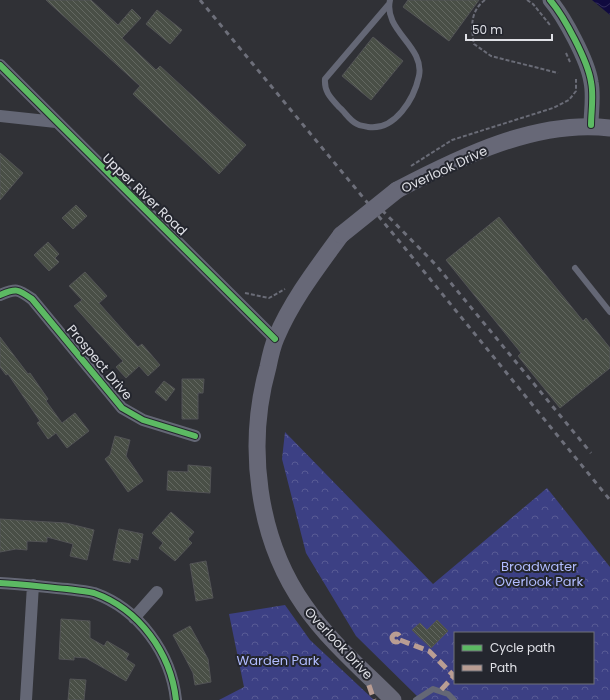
<svg xmlns="http://www.w3.org/2000/svg" width="610" height="700" font-family="Poppins,sans-serif">
	<style>
		.park { fill: url(#park-crowns); fill-rule: evenodd }
		.water { fill: url(#water-waves) }
		.building { fill: url(#building-back-hatch); stroke: #535456 }
		.lines { fill: none; stroke-linecap: round; stroke-linejoin: round }
		.path { stroke: #6a6c77; stroke-width: 2; stroke-dasharray: 4 2; stroke-linecap: butt }
		.service { stroke: #646775; stroke-width: 6 }
		.minor { stroke: #646775; stroke-width: 12 }
		.tertiary { stroke: #646775; stroke-width: 15 }
		.secondary { stroke: #676877; stroke-width: 17 }
		.rail { stroke: #6d6f7a; stroke-width: 3; stroke-dasharray: 5 5; stroke-linecap: butt }
		.secondary-bridge { stroke: #676877; stroke-width: 17 }
		.quiet { stroke: #b99d93; stroke-width: 5; stroke-dasharray: 10 5; stroke-linecap: butt }
		.cycleway-casing { stroke: #24262e; stroke-width: 8 }
		.cycleway { stroke: #5cba63; stroke-width: 6 }
		.labels { text-anchor: middle; stroke-width: 4; stroke-linejoin: round; paint-order: stroke }
		.street-label { font-size: 13px; fill: #dfe0e6; stroke: #24262e }
		.park-label { font-size: 13px; fill: #b1bcfe; stroke: #24262e }
	</style>
	<defs>
		<pattern id="park-crowns" width="20" height="18" patternUnits="userSpaceOnUse"><rect width="20" height="18" fill="#3c4084"/><path d="M2 6a3 3 0 1 1 6 0M12 15a3 3 0 1 1 6 0" fill="none" stroke="#585b95"/></pattern>
		<pattern id="water-waves" width="16" height="10" patternUnits="userSpaceOnUse"><rect width="16" height="10" fill="#100a3f"/><path d="M0 5q4-4 8 0t8 0" fill="none" stroke="#322d5b"/></pattern>
		<pattern id="building-back-hatch" width="6" height="6" patternUnits="userSpaceOnUse"><rect width="6" height="6" fill="#494f46"/><path d="M-1 5l2 2M0 0l6 6M5-1l2 2" fill="none" stroke="#636861"/></pattern>
	</defs>
	<rect width="100%" height="100%" fill="#303136"/>
	<path class="park" d="M285 432 433 584 547 488 610 567V700H421L356 636 306 553 282 459ZM455 633H593V683H455Z
		M285 605 310 640 374 700H219L244 687 229 614Z"/>
	<path class="water" d="M592 0H610V15Z"/>
	<path class="building" d="M46 0H91L118 25 132 9 141 18 122 38 156 70 160 66 246 145 219 174 133 94 140 86Z
		M408 0H479L449 41 403 7Z
		M157 10 182 30 170 44 146 24Z
		M373 37 403 61 371 100 342 76Z
		M0 153 23 173 0 200Z
		M76 205 87 216 73 229 62 218Z
		M499 217 583 321 586 318 610 348V368L560 408 518 356 521 353 446 260Z
		M48 242 59 254 55 258 59 262 49 271 34 255Z
		M85 272 107 296 99 303 138 347 142 344 160 365 148 376 139 366 126 378 116 367 123 361 74 306 82 300 69 286Z
		M0 337 28 374 30 373 48 399 46 401 62 423 75 413 89 431 67 448 56 433 48 439 37 423 40 421 8 374 6 375 0 367Z
		M182 379H204L203 393H198V419H182Z
		M164 381 175 389 166 401 155 392Z
		M115 436 130 440 126 456 143 481 128 492 105 459 110 455Z
		M188 465 211 467 210 493 167 490 168 471 188 472Z
		M171 512 194 532 188 539 192 543 175 561 159 548 163 543 152 533Z
		M0 519 66 523 94 530 87 560 70 556 73 544 47 537V542L27 541V550L16 549 0 552Z
		M119 529 143 534 138 560 131 558 130 563 113 560Z
		M206 561 213 598 196 601 190 564Z
		M61 619 90 621V638L104 646 107 641 129 654 126 659 135 665 126 681 86 658 74 657V660L59 659Z
		M437 620 448 631 431 648 412 630 420 623 427 630Z
		M190 626 208 659 211 682 195 685 193 673 173 635Z
		M70 679 86 680 84 700H68Z"/>
	<g class="lines">
		<path class="path" d="M485 0C470 11 471 27 474 44L491 56 558 73
			M527 0 533 4 550 25
			M566 53 570 62
			M411 166 452 140 553 108 569 100 576 91V79
			M245 293 269 298 285 289"/>
		<path class="service" d="M389 4 325 79C324 92 331 98 339 107 345 112 350 121 357 124 360 126 365 126 368 127 395 131 414 99 419 76 425 46 383 31 390 0
			M575 268 610 312
			M416 700 433 689 448 694 454 700"/>
		<path class="minor" d="M0 65 275 339
			M0 116 56 122
			M0 295C16 288 18 289 32 299L122 408 143 420 195 436
			M0 583C22 584 44 587 67 589 75 590 85 591 94 593 139 609 171 653 176 700
			M134 618 157 592
			M26 700 33 585"/>
		<path class="tertiary" d="M550 0C564 16 588 61 591 82 594 96 591 112 591 125"/>
		<path class="secondary" d="M397 190C460 157 537 119 610 128
			M341 235C317 268 292 300 276 338 272 347 270 357 268 367 246 445 257 538 304 605 328 640 363 670 393 700"/>
		<path class="rail" d="M200 0 404 247 610 500
			M375 203 436 265 591 453"/>
		<path class="secondary-bridge" d="M341 235 397 190"/>
		<path class="quiet" d="M392 638a4 4 0 1 1 8 0a4 4 0 1 1-8 0Z
			M400 640 429 651 454 676 440 691
			M364 671 374 700"/>
		<defs>
			<path id="cycleway" d="M550 0C564 16 588 61 591 82 594 96 591 112 591 125
				M0 65 275 339
				M0 295C16 288 18 289 32 299L122 408 143 420 195 436
				M0 583C22 584 44 587 67 589 75 590 85 591 94 593 139 609 171 653 176 700"/>
		</defs>
		<use href="#cycleway" class="cycleway-casing"/>
		<use href="#cycleway" class="cycleway"/>
	</g>
	<g class="labels">
		<g class="street-label">
			<text transform="translate(444 169) rotate(-25)" y="5">Overlook Drive</text>
			<text transform="translate(145 194) rotate(44)" y="5">Upper River Road</text>
			<text transform="translate(100 362) rotate(50)" y="5">Prospect Drive</text>
			<text transform="translate(339 643) rotate(47)" y="5">Overlook Drive</text>
		</g>
		<g class="park-label">
			<text x="539" y="571">Broadwater<tspan x="539" dy="15">Overlook Park</tspan></text>
			<text x="278" y="665">Warden Park</text>
		</g>
	</g>
	<rect x="454" y="632" width="140" height="52" fill="#24262e" stroke="#6f7078"/>
	<rect x="462" y="645" width="20" height="6" fill="#5cba63" stroke="#6f7078"/>
	<text x="490" y="652" font-size="12" fill="#dfe0e6">Cycle path</text>
	<rect x="462" y="665" width="20" height="6" fill="#b99d93" stroke="#6f7078"/>
	<text x="490" y="672" font-size="12" fill="#dfe0e6">Path</text>
	<path d="M466 34v6h86v-6" fill="none" stroke="#dfe0e6" stroke-width="2"/>
	<text x="472" y="34" font-size="12" fill="#dfe0e6" stroke="#24262e" stroke-width="3" paint-order="stroke">50 m</text>
</svg>
